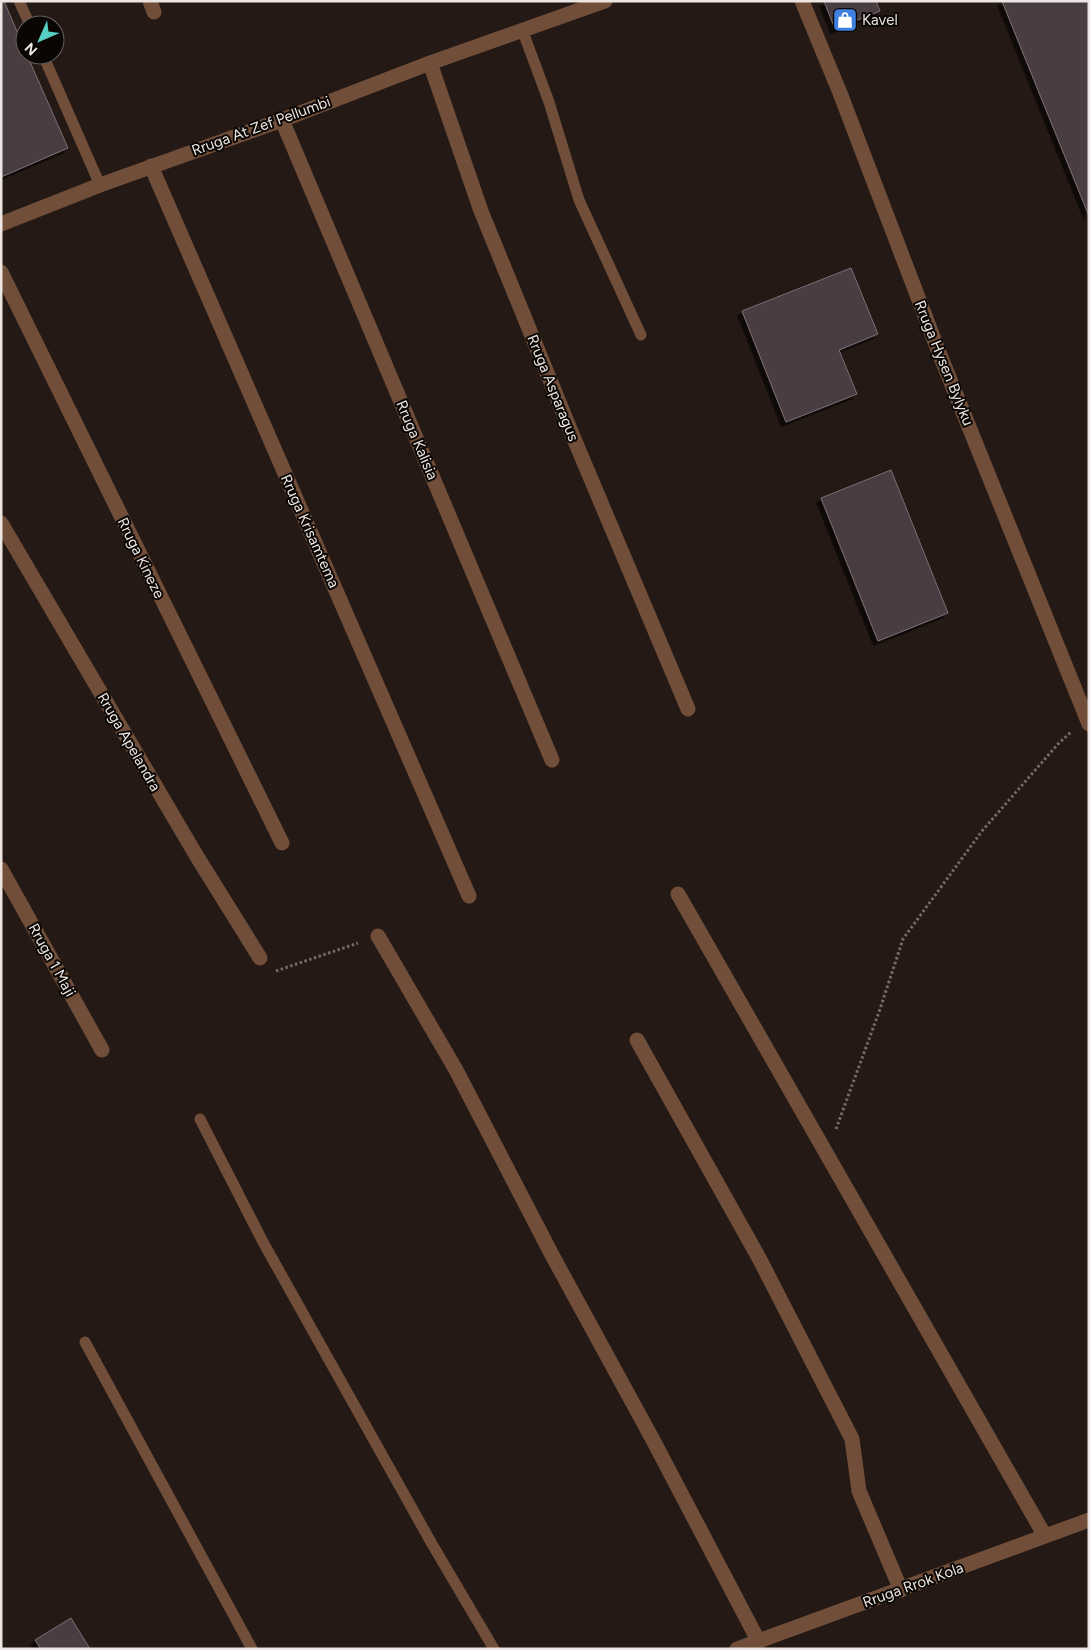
<svg xmlns="http://www.w3.org/2000/svg" width="1090" height="1650" font-family="Figtree,sans-serif">
	<style>
		.building { fill: #483c43; stroke: #7c6e75; filter: url(#shadow) }
		.lines { fill: none; stroke-linecap: round; stroke-linejoin: round }
		.path { stroke: #746a66; stroke-width: 3; stroke-dasharray: 2.5 2.5; stroke-linecap: butt }
		.lane { stroke: #704e39; stroke-width: 11 }
		.street { stroke: #704e39; stroke-width: 15 }
		.labels { text-anchor: middle; stroke-width: 4; stroke-linejoin: round; paint-order: stroke }
		.poi-label { font-size: 15px; fill: #ece5e1; stroke: #0a0604; text-anchor: start }
		.street-label { font-size: 15px; fill: #ece5e1; stroke: #0a0604 }
	</style>
	<defs>
		<filter id="shadow"><feDropShadow dx="-4.5" dy="4.5" stdDeviation="0" flood-color="#0009"/></filter>
	</defs>
	<rect width="100%" height="100%" fill="#241914"/>
	<path class="building" d="M1 1H4L25 50V55H27L68 148 1 177Z
		M824 1H876L880 11 835 29Z
		M1002 1H1089V216Z
		M851 268 878 334 839 350 857 394 786 422 742 311Z
		M891 470 948 613 878 641 821 498Z
		M71 1618 90 1649H41L35 1640Z"/>
	<g class="lines">
		<path class="path" d="M276 971 358 943
			M836 1129 879 1012 903 939 982 831 1058 744 1071 732"/>
		<path class="lane" d="M19 1 30 25
			M523 32 549 102 579 200 641 335
			M43 55 100 185
			M200 1119 263 1242 432 1544 494 1649
			M85 1342 252 1649"/>
		<path class="street" d="M150 1 154 12
			M802 1 840 93 940 355 1089 724
			M430 63 481 211 572 434 688 709
			M282 120 552 760
			M151 166 469 896
			M1 224 100 185 282 120 430 63 605 1
			M1 272 282 843
			M1 523 196 855 260 958
			M1 869 102 1050
			M678 894 1045 1536
			M378 936 456 1070 552 1255 653 1440 759 1642
			M637 1040 759 1258 852 1439 859 1491 901 1590
			M737 1649 1089 1520"/>
	</g>
	<defs>
		<symbol id="shop-square" viewBox="-11 -11 22 22"><rect x="-9" y="-9" width="18" height="18" rx="4" fill="#3f7fe0" stroke="#0a0604"/><path d="M-5-2.5h2.3a2.7 3.5 0 0 1 5.4 0H5L5.5 6h-11ZM-1.5-2.5h3a1.5 2.3 0 0 0-3 0Z" fill="#fff"/></symbol>
	</defs>
	<g fill-rule="evenodd">
		<use href="#shop-square" x="831" y="6" width="28" height="28"/>
	</g>
	<g class="labels">
		<g class="poi-label">
			<text x="862" y="25">Kavel</text>
		</g>
		<g class="street-label">
			<text transform="translate(261 126) rotate(-20)" y="5">Rruga At Zef Pellumbi</text>
			<text transform="translate(944 363) rotate(68)" y="5">Rruga Hysen Bylyku</text>
			<text transform="translate(553 388) rotate(68)" y="5">Rruga Asparagus</text>
			<text transform="translate(417 440) rotate(67)" y="5">Rruga Kalisia</text>
			<text transform="translate(310 531) rotate(66)" y="5">Rruga Krisamtema</text>
			<text transform="translate(141 558) rotate(64)" y="5">Rruga Kineze</text>
			<text transform="translate(129 742) rotate(60)" y="5">Rruga Apelandra</text>
			<text transform="translate(52 960) rotate(61)" y="5">Rruga 1 Maji</text>
			<text transform="translate(913 1585) rotate(-20)" y="5">Rruga Rrok Kola</text>
		</g>
	</g>
	<rect width="1090" height="1650" fill="none" stroke="#ece5e1" stroke-width="5"/>
	<g transform="translate(40 40) rotate(225)"><circle r="24" fill="#0a0604" stroke="#645f5c"/>
	<path d="M0-4L9 19L0 12L-9 19Z" fill="#56cec4"/>
	<text y="-8" font-size="14" font-weight="bold" text-anchor="middle" fill="#ece5e1">N</text>
	</g>
</svg>
